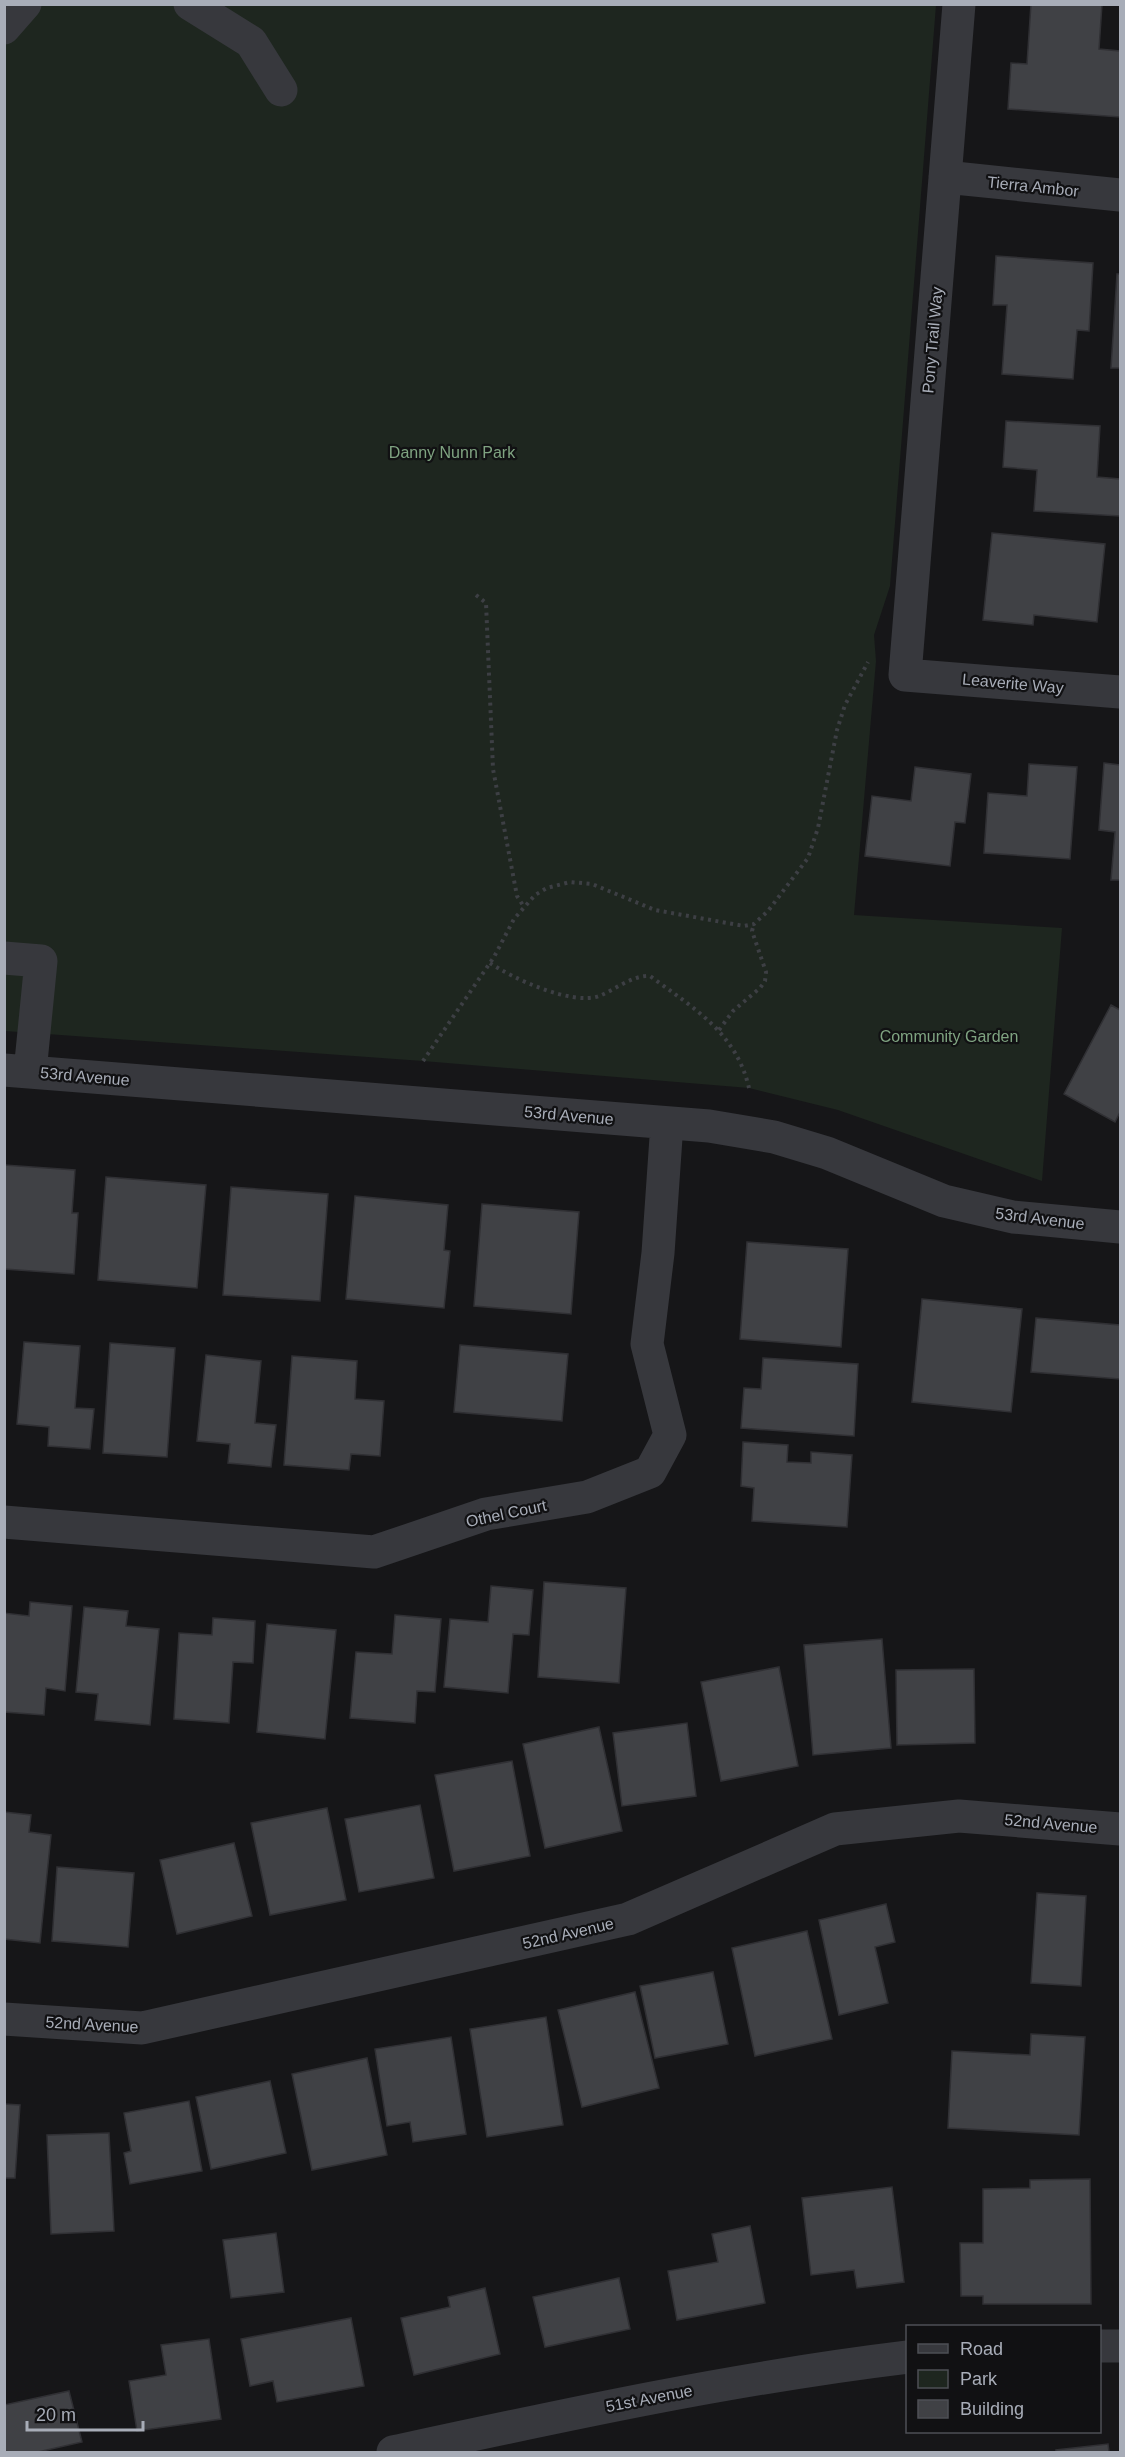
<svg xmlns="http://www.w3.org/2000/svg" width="1125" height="2457" font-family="Helvetica,sans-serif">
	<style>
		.green { fill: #1e261f }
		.building { fill: #404145; stroke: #303034; stroke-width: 1.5 }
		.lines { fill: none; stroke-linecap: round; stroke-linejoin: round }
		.path { stroke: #3d3f44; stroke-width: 4; stroke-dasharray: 3 4.5; stroke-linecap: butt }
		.minor { stroke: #37383d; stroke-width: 33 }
		.labels { text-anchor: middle; stroke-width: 4.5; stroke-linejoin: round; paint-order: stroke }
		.street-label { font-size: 16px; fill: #a8adb8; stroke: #111113 }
		.park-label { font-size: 16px; fill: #7fa381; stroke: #111113 }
	</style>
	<rect width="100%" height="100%" fill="#161618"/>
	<path class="green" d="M4 5H936L890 586 874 635 876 661 854 915 1062 928 1042 1181 838 1110 749 1088 423 1061 5 1031Z"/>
	<path class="building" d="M1031 4H1102L1099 49 1120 51V117L1008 109 1011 63 1027 64Z
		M996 256 1093 263 1089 331 1077 330 1073 379 1002 374 1007 305H993Z
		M1117 274H1120V368H1111Z
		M1006 421 1100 426 1097 477 1120 479V516L1034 511 1037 470 1003 467Z
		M992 533 1105 544 1097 622 1034 615 1033 625 983 620Z
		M1104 763 1120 765V880H1111L1115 832 1099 830Z
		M1029 764 1077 767 1070 859 984 853 988 793 1027 796Z
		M915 767 971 774 965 823 955 822 950 866 865 856 872 796 911 801Z
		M1111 1005 1120 1010V1112L1115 1122 1064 1094Z
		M4 1165 75 1170 72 1213H78L74 1274 4 1269Z
		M106 1177 206 1185 197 1288 98 1280Z
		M231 1187 328 1194 320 1301 223 1295Z
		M355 1196 448 1205 444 1250 450 1251 444 1308 346 1299Z
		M482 1204 579 1212 571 1314 474 1306Z
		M747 1242 848 1249 841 1347 740 1339Z
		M922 1299 1022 1309 1011 1412 912 1402Z
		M1036 1318 1120 1325V1379L1031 1372Z
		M24 1342 80 1346 75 1408 94 1409 90 1449 48 1446 49 1427 17 1424Z
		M110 1343 175 1348 167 1457 103 1453Z
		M460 1345 568 1354 562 1421 454 1412Z
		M206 1355 261 1361 255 1423 276 1425 271 1467 228 1463 230 1444 197 1441Z
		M292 1356 357 1361 355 1399 384 1401 380 1456 351 1454 349 1470 284 1465Z
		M763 1358 858 1364 854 1436 741 1428 744 1388 761 1389Z
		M743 1442 788 1445 787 1462 811 1463V1452L852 1455 847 1527 752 1521 754 1488 741 1486Z
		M544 1582 626 1588 619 1683 538 1677Z
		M491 1586 533 1590 529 1635 513 1634 508 1693 444 1687 450 1619 488 1622Z
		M30 1602 72 1606 65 1691 46 1688 44 1715 4 1712V1613L29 1616Z
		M84 1607 128 1611 126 1626 159 1629 150 1725 95 1720 98 1694 76 1692Z
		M395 1615 441 1619 435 1692 417 1691 415 1723 350 1718 356 1652 392 1654Z
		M213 1618 255 1621 253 1663 233 1662 229 1723 174 1719 179 1633 212 1635Z
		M267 1624 336 1630 325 1739 257 1732Z
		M882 1639 891 1748 813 1755 804 1645Z
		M779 1667 798 1766 721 1781 701 1682Z
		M974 1669 975 1743 897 1745 896 1670Z
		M687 1723 696 1796 622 1806 613 1733Z
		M599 1727 622 1831 545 1848 523 1744Z
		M512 1761 530 1856 454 1871 435 1775Z
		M420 1805 434 1878 359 1892 345 1819Z
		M327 1808 346 1900 270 1915 251 1823Z
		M4 1812 31 1815 29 1832 51 1835 40 1943 4 1939Z
		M234 1843 252 1916 177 1934 160 1860Z
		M57 1867 134 1873 128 1947 52 1941Z
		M1037 1893 1086 1896 1081 1986 1031 1983Z
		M886 1904 895 1942 875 1947 888 2003 839 2015 819 1920Z
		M807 1931 832 2039 755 2056 732 1948Z
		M713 1972 728 2044 655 2058 640 1986Z
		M635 1992 659 2088 582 2107 558 2010Z
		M546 2017 563 2125 487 2137 470 2029Z
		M1031 2034 1085 2037 1079 2135 948 2128 952 2051 1030 2055Z
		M451 2037 466 2134 413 2142 410 2122 387 2126 375 2049Z
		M367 2058 387 2155 312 2170 292 2074Z
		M270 2081 286 2153 211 2169 196 2097Z
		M189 2101 202 2171 130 2184 124 2153 131 2151 124 2113Z
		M4 2104 20 2105 15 2178H4Z
		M109 2133 114 2231 51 2234 47 2135Z
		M1090 2179 1091 2304H983V2296H961L960 2243H983V2189L1030 2188V2180Z
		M892 2187 904 2282 857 2288 854 2270 811 2275 802 2198Z
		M750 2226 765 2303 677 2320 668 2271 718 2262 712 2234Z
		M276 2233 284 2292 231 2298 223 2240Z
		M619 2278 630 2329 545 2347 533 2297Z
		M485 2288 500 2354 414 2375 401 2318 450 2307 448 2297Z
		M351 2318 364 2386 277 2402 273 2381 250 2386 241 2339Z
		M209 2339 221 2419 137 2431 129 2381 166 2375 161 2345Z
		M69 2391 82 2442 38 2452H4V2405Z
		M1108 2444 1109 2452H1056V2450Z"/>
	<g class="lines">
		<path class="path" d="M476 595 486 603 493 769 517 896 524 907
			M490 963C512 978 572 1006 599 996 615 990 632 975 650 976 693 1008 736 1032 749 1088
			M719 1030 733 1011 760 988 765 981 766 972 752 931 754 924
			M423 1061 494 957 514 919 535 895 547 888 570 882 592 884 655 910 744 926 754 924 768 911 808 858 818 828 837 730 845 705 868 662"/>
		<path class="minor" d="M190 4 251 42 281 90
			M959 4 905 675 1120 692
			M4 28 25 4
			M945 177 1120 195
			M4 958 41 961 30 1072
			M4 1070 709 1126 774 1137 827 1153 944 1201 1013 1217 1120 1227
			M4 1522 374 1552 486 1514 587 1497 650 1472 670 1435 647 1344 658 1253 667 1123
			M4 2019 142 2028 628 1919 835 1829 959 1816 1120 1829
			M1100 2346H1120
			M393 2452C564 2415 734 2378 908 2357"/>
	</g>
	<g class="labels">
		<g class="street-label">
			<text transform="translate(1033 186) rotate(6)" y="6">Tierra Ambor</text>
			<text transform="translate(932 340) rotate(-85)" y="6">Pony Trail Way</text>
			<text transform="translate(1013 683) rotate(5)" y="6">Leaverite Way</text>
			<text transform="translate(85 1076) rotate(5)" y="6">53rd Avenue</text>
			<text transform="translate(569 1115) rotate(5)" y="6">53rd Avenue</text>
			<text transform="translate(1040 1218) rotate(7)" y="6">53rd Avenue</text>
			<text transform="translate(506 1513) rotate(-12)" y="6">Othel Court</text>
			<text transform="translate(1051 1823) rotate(5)" y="6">52nd Avenue</text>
			<text transform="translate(568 1933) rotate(-13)" y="6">52nd Avenue</text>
			<text transform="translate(92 2024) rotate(3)" y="6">52nd Avenue</text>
			<text transform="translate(649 2398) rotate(-11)" y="6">51st Avenue</text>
		</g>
		<g class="park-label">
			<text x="452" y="458">Danny Nunn Park</text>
			<text x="949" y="1042">Community Garden</text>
		</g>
	</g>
	<rect width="1125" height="2457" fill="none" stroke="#a8adb8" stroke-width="12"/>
	<rect x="906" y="2325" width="195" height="108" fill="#111113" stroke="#4d4f55" stroke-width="1.5"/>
	<rect x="918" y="2344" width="30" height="9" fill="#37383d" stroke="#4d4f55" stroke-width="1.5"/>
	<text x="960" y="2355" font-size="18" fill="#a8adb8">Road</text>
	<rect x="918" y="2370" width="30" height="18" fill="#1e261f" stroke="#4d4f55" stroke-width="1.5"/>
	<text x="960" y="2385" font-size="18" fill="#a8adb8">Park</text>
	<rect x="918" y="2400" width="30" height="18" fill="#404145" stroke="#4d4f55" stroke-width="1.5"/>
	<text x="960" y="2415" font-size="18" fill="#a8adb8">Building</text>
	<path d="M27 2421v9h116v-9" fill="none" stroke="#a8adb8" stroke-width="3"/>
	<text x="36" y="2421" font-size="18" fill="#a8adb8" stroke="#111113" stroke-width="4.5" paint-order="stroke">20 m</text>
</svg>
